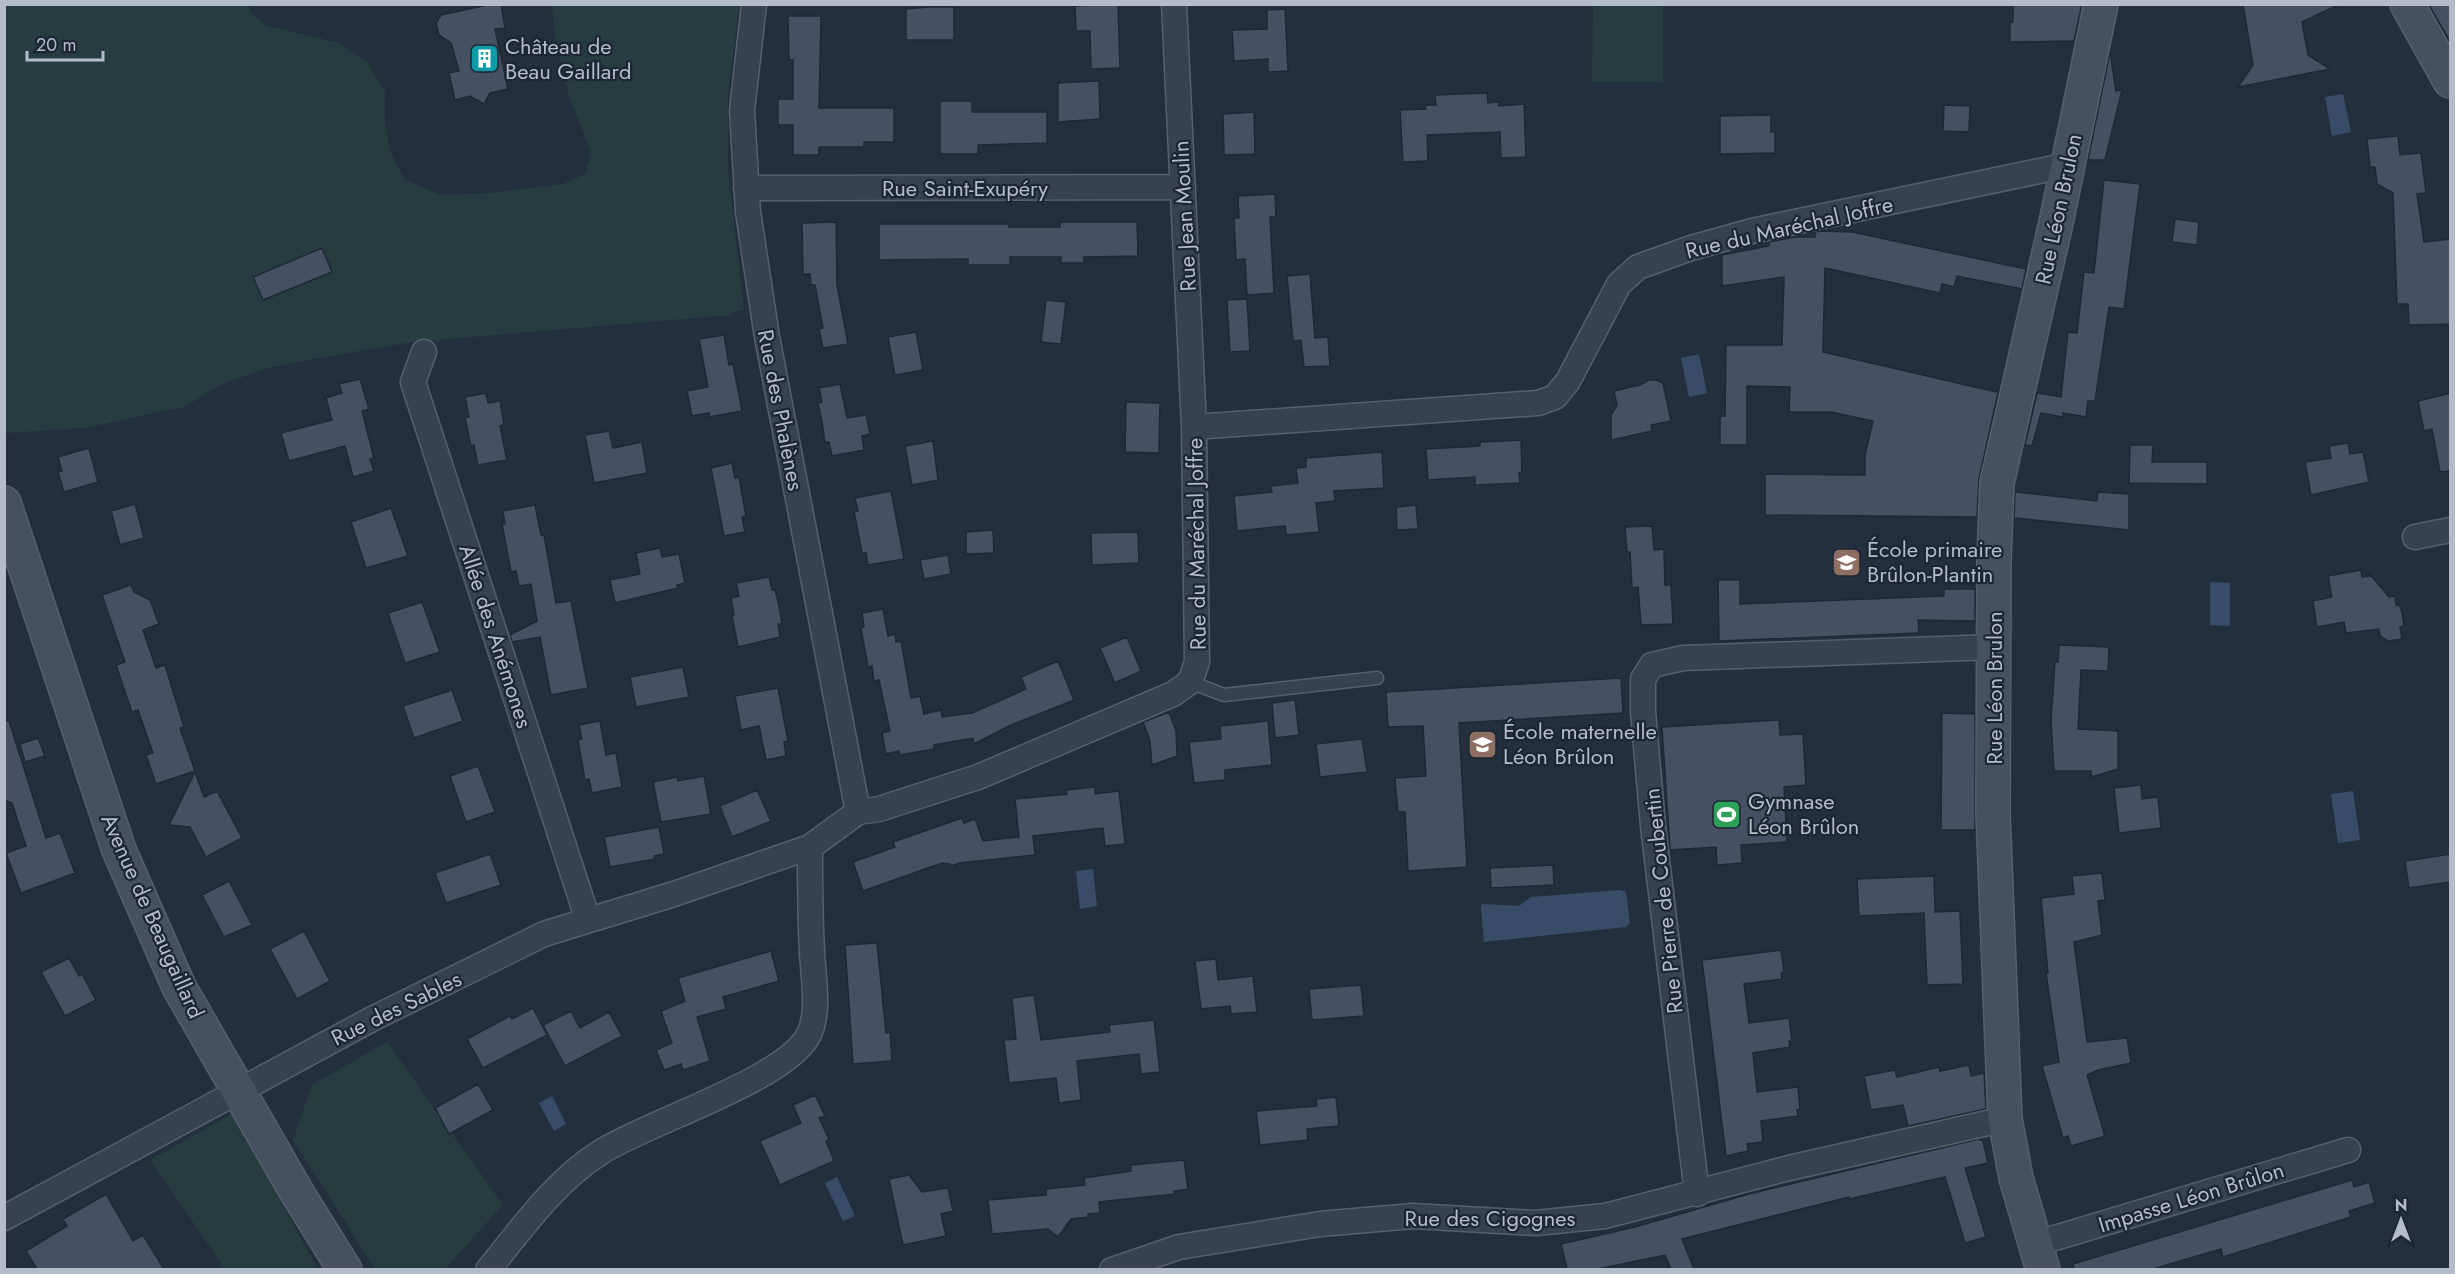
<svg xmlns="http://www.w3.org/2000/svg" width="2455" height="1274" font-family="Jost,sans-serif">
	<style>
		.green { fill: #263c3f }
		.water { fill: #394c67 }
		.building { fill: #455162; stroke: #1f2835; stroke-width: 1.5 }
		.lines { fill: none; stroke-linecap: round; stroke-linejoin: round }
		.lane-casing { stroke: #565f6c; stroke-width: 15 }
		.street-casing { stroke: #565f6c; stroke-width: 27 }
		.secondary-casing { stroke: #565f6c; stroke-width: 36 }
		.lane { stroke: #38414e; stroke-width: 12 }
		.street { stroke: #38414e; stroke-width: 24 }
		.secondary { stroke: #465061; stroke-width: 33 }
		.labels { text-anchor: middle; stroke-width: 4.5; stroke-linejoin: round; paint-order: stroke }
		.poi-label { font-size: 22px; fill: #b4bcc9; stroke: #1d2633; text-anchor: start }
		.street-label { font-size: 22px; fill: #b4bcc9; stroke: #1d2633 }
	</style>
	<rect width="100%" height="100%" fill="#242f3e"/>
	<path class="green" d="M4 5H249L250 12 265 25 339 43 368 63 385 92V124L390 151 405 180 442 195 489 193 563 184 585 174 591 153 568 93 555 34 552 5H739L728 99V169L744 310 733 312 730 315 412 342 313 359 268 368 222 384 184 407 173 409 85 428 5 433Z
		M1593 5H1663V82H1592Z
		M387 1042 503 1205 445 1269H375L293 1140 312 1085Z
		M232 1114 318 1269H225L150 1160Z"/>
	<path class="water" d="M2343 94 2351 132 2332 136 2325 97Z
		M1699 354 1707 393 1689 397 1681 358Z
		M2210 582 2230 583V626L2210 625Z
		M2353 791 2360 840 2338 843 2331 794Z
		M1093 869 1097 906 1080 909 1076 871Z
		M1620 890 1626 892 1630 923 1626 927 1484 942 1481 908 1482 904 1519 906 1531 897Z
		M552 1096 566 1124 554 1131 539 1103Z
		M837 1177 855 1216 843 1221 825 1183Z"/>
	<path class="building" d="M492 4H501L505 28 495 29 508 89 490 93 484 104 470 96 455 100 449 73 459 71 451 43 439 35 436 23 441 15Z
		M1118 4 1120 68 1091 69 1090 31H1076L1075 6Z
		M2013 4H2082L2074 41 2010 42V22H2013Z
		M2243 4H2340L2302 22 2308 55 2330 69 2238 87 2253 65Z
		M2435 4H2451V43L2430 7Z
		M928 7H954V40H906V9Z
		M1285 9 1288 71 1268 72V59L1234 61 1232 30 1267 29V10Z
		M788 16H821L819 108H894V142H864V147H819V155H793V125H778V99H793V60H789Z
		M2110 52 2116 91 2122 90 2105 160H2088Z
		M1099 81 1100 119 1058 122V83Z
		M1487 93 1488 103 1499 102V106L1524 104 1526 157 1501 158 1500 132 1427 135 1428 161 1403 162 1400 110 1426 109 1425 105H1436L1435 95Z
		M940 101H972V112H1047V143L978 145V154H940Z
		M1944 105 1970 106 1969 132 1943 131Z
		M1254 112 1255 154 1224 155 1223 114Z
		M1771 115V132H1775V153L1720 154V116Z
		M2398 136 2400 155 2421 153 2426 193 2417 194 2424 242 2451 239V324L2409 325 2408 304H2397L2393 193 2377 184 2375 167H2370L2367 139Z
		M2104 180 2140 184 2124 309 2109 307 2095 401H2088L2086 417 2063 413V417L2041 413 2032 446 2025 445 2037 393 2061 397 2068 332 2077 333 2084 272 2094 273Z
		M1275 194 1276 217H1270L1274 293 1247 295 1245 259 1236 260 1234 218H1239L1238 196Z
		M2175 219 2199 222 2197 245 2172 242Z
		M836 222 837 285 848 344 823 348 819 329 823 328 815 285H811L810 274H803L802 223Z
		M1060 222H1137L1138 256 1084 257V263H1061V257H1010V265H968V259L879 260V224H1009V227H1060Z
		M1820 231 1852 232 2026 269 2022 289 1957 276 1954 287 1942 284 1940 293 1825 268 1823 352 1996 392 1999 388 1979 479 1977 517 1765 515V474L1865 475V455L1873 421 1831 412H1789L1790 387 1747 386V445H1720V416H1725L1726 345H1782L1784 277 1722 286V255L1769 246V242L1795 237H1815V232Z
		M322 248 332 272 263 300 253 277Z
		M1310 274 1315 338 1328 337 1330 366 1304 367 1301 340 1293 341 1287 276Z
		M1247 299 1250 351 1230 352 1227 300Z
		M1046 300 1066 302 1061 344 1041 342Z
		M916 332 923 370 895 375 888 337Z
		M724 335 729 365 733 364 742 411 709 417V413L692 416 687 391 708 387 699 339Z
		M360 379 369 409 362 411 374 458 370 459 374 471 353 477 345 446 289 461 281 433 332 420 326 398 342 393 339 384Z
		M1649 380H1656L1663 383 1671 421 1651 425 1652 431 1611 440V415L1617 405 1614 391 1640 385Z
		M840 384 847 418 866 415 870 434 862 436 864 450 832 456 829 442H825L822 422 818 403 822 402 819 388Z
		M486 393 488 403 500 401 504 425 500 426 507 460 478 465 474 445 471 446 465 418 469 417 465 397Z
		M2451 393V471L2440 472 2432 429 2424 431 2418 401Z
		M1126 402 1160 403 1159 453 1125 452Z
		M609 431 613 448 642 442 647 473 594 483 585 435Z
		M1521 440 1522 472 1519 473 1520 483 1475 485V477L1428 480 1426 449 1480 446V442Z
		M933 441 938 480 912 485 905 446Z
		M2348 443 2350 454 2363 452 2369 482 2311 495 2305 462 2331 458 2329 446Z
		M2130 445H2153L2152 462H2207V484L2129 483Z
		M89 448 98 482 64 492 58 472 62 471 58 457Z
		M1382 452 1384 488 1334 491 1335 501 1316 503 1319 532 1286 535 1285 526 1237 531 1234 496 1272 492 1271 486 1298 483 1296 468 1306 467V458Z
		M732 463 735 478 739 477 746 516 742 517 745 532 724 536 711 468Z
		M891 491 904 559 868 565 866 553H862L854 511H858L855 498Z
		M2015 492 2097 501 2098 492 2129 494V530L2014 518Z
		M135 504 144 538 120 545 111 511Z
		M535 505 541 535H544L556 603 571 601 588 688 551 695 540 637 512 642 510 635 537 621 531 584 519 586 516 571 511 572 502 524H505L503 511Z
		M1416 505 1418 529 1397 530 1396 507Z
		M391 508 408 556 366 568 351 522Z
		M1652 526 1654 550 1664 549 1665 585H1671L1673 624 1641 625 1638 587 1632 588 1630 552H1627L1625 527Z
		M993 530 994 553 966 554V532Z
		M1138 532 1139 563 1092 565 1091 533Z
		M660 548 662 557 679 554 685 583 677 585 678 588 615 603 610 580 640 574 636 553Z
		M948 555 951 574 924 579 920 560Z
		M2361 570 2362 577 2370 576 2369 573 2389 597 2395 596 2396 605 2400 606 2402 612 2404 626 2400 627 2402 639 2388 641 2380 636 2379 629 2346 633 2344 622 2317 627 2313 601 2332 597 2328 576Z
		M769 577 772 590 775 589 779 606 782 624H778L780 637 738 647 732 615H734L731 598 739 596 736 583Z
		M1718 580H1740V604L1944 596V589H1975V621L1918 620 1919 633 1719 641Z
		M131 585 134 592 150 600 159 624 143 630 156 668 165 665 184 727 180 728 195 771 156 784 146 755 153 753 138 710 132 712 116 665 125 662 102 595Z
		M422 602 440 652 405 663 388 613Z
		M883 609 888 636 895 634 896 642 901 641 911 698 920 696 924 714 941 710 942 717 972 713 1026 689 1021 677 1058 661 1074 700 1011 725 974 744 973 738 934 745V749L900 755 899 751 886 754 882 733 890 731 879 680 874 681 872 666 868 667 861 628 864 627 862 613Z
		M1127 637 1141 671 1115 683 1100 648Z
		M2059 645 2109 647 2108 671 2081 670 2078 729 2118 731V769L2092 777 2091 771H2054L2051 721 2055 662H2058Z
		M683 667 689 697 636 707 630 677Z
		M1621 678 1623 713 1459 723 1467 867 1408 871 1405 812H1398L1395 778 1426 776 1423 726 1388 727 1386 692Z
		M778 688 788 741 784 742 786 756 766 760 759 726 741 730 735 696Z
		M452 690 463 721 414 738 403 706Z
		M1295 700 1299 735 1275 738 1272 703Z
		M1169 712 1176 731 1177 756 1152 765 1150 741 1143 722Z
		M1942 713 1975 714V830H1941Z
		M1779 720 1780 735 1803 734 1806 785 1784 787 1787 842 1741 845 1742 863 1717 865 1716 847 1670 850 1662 727Z
		M4 721H9L46 838 60 833 75 873 21 893 6 853 26 846 12 803 4 800Z
		M600 721 606 755 616 753 622 787 592 793 589 779 585 780 578 740 582 739 579 725Z
		M1268 721 1272 765 1225 770V780L1194 783 1189 742 1221 739 1220 726Z
		M38 738 45 756 25 762 20 744Z
		M1362 739 1367 772 1320 777 1316 744Z
		M478 766 495 812 466 822 450 776Z
		M195 772 204 797 217 791 242 838 206 857 190 827 169 825Z
		M704 776 711 814 661 822 653 782 677 777 678 781Z
		M2141 785 2142 799 2158 797 2161 828 2119 833 2114 788Z
		M1095 787V794L1119 791 1125 844 1105 846 1103 828 1033 836 1035 855 960 863 951 866 950 864 942 863 863 891 853 862 895 847 893 842 962 818 964 823 975 819 983 841 1019 837 1015 799 1067 794 1066 790Z
		M757 790 771 821 732 837 720 806Z
		M659 827 664 854 654 856 655 859 610 867 604 837Z
		M490 854 501 885 446 903 435 873Z
		M2451 854V882L2409 888 2405 861Z
		M1553 865 1554 885 1491 888 1490 868Z
		M2102 873 2105 900 2098 901 2102 935 2074 942 2087 1042 2127 1038 2131 1063 2098 1070 2087 1075 2105 1136 2071 1146 2068 1136 2063 1138 2042 1066 2059 1062 2046 973H2048L2041 898 2074 894 2072 876Z
		M1934 876 1935 912 1960 911 1963 984 1927 985 1924 913 1859 916 1857 879Z
		M229 881 252 925 224 937 202 895Z
		M304 931 330 981 297 999 270 949Z
		M877 943 886 1033 890 1032 892 1061 853 1064 845 945Z
		M1781 950 1784 972 1781 973 1782 979 1744 984 1749 1023 1789 1018 1792 1041H1789L1790 1047 1753 1053 1757 1092 1798 1087 1800 1109 1797 1110 1798 1116 1761 1121 1763 1142 1747 1144 1748 1151 1726 1156 1702 960Z
		M771 951 779 981 723 997 726 1009 697 1017 710 1061 683 1070 681 1064 664 1070 656 1050 672 1043 661 1011 685 1001 678 978Z
		M69 958 79 976 82 974 96 1000 65 1016 41 972Z
		M1216 959 1218 980 1253 976 1257 1012 1231 1014 1230 1006 1201 1009 1195 961Z
		M1361 985 1364 1016 1312 1020 1309 989Z
		M1034 995 1041 1040 1110 1032 1109 1025 1154 1020 1160 1072 1141 1074 1139 1054 1077 1061 1081 1100 1059 1103 1056 1078 1009 1083 1004 1040 1016 1039 1012 998Z
		M533 1008 547 1035 483 1068 467 1039 510 1016 512 1019Z
		M571 1011 580 1028 609 1012 622 1036 565 1066 543 1025Z
		M1969 1065 1971 1076 1984 1073 1986 1109 1908 1126 1903 1105 1871 1110 1864 1076 1895 1070 1897 1077 1939 1067 1940 1071Z
		M478 1084 493 1110 449 1134 435 1108Z
		M815 1095 825 1116 819 1118 829 1139 826 1141 834 1161 780 1185 760 1141 801 1123 793 1105Z
		M1336 1097 1339 1126 1307 1129 1308 1140 1260 1145 1256 1111 1317 1106 1316 1099Z
		M1979 1139 1983 1141 1988 1163 1965 1168 1986 1237 1965 1243 1945 1177 1849 1199V1197L1682 1239 1694 1269H1671L1665 1255 1598 1269H1567L1561 1244 1635 1227 1749 1194Z
		M1184 1160 1188 1189 1174 1191 1175 1194 1099 1202 1100 1213 1088 1214V1217L1071 1219 1058 1237 1048 1229 992 1234 988 1200 1046 1195V1189L1085 1185 1084 1178 1131 1171V1165Z
		M909 1175 922 1192 948 1188 953 1211 941 1214 946 1236 903 1245 889 1179Z
		M2352 1180 2354 1187 2369 1182 2375 1203 2349 1211 2351 1217 2223 1257 2221 1249 2153 1269H2074L2073 1264Z
		M106 1194 133 1241 143 1235 164 1269H37L26 1251 67 1226 63 1219Z"/>
	<g class="lines">
		<defs>
			<path id="lane" d="M1190 682 1224 695 1377 678"/>
			<path id="street" d="M754 4 742 111 748 212 767 337 858 812
				M1174 4 1194 427
				M746 188 1183 187
				M424 352 413 382 588 920
				M2415 537 2450 530
				M1697 1194 1653 826 1643 712V679L1652 665 1683 658 1994 647
				M4 1218 372 1019 544 934 674 894 810 847
				M2035 1244 2348 1150
				M488 1270C522 1228 555 1181 601 1152 648 1122 788 1079 809 1034 820 1012 813 975 812 952 810 917 810 882 810 847L858 812 879 809 978 777 1173 694 1190 682 1197 662 1194 427 1538 403 1555 397 1568 381 1619 284 1638 267 1691 248 1752 231 2068 165
				M1112 1270 1179 1247 1320 1224 1413 1216 1536 1223 1605 1216 1789 1168 2005 1119"/>
			<path id="secondary" d="M2407 4 2450 81
				M4 503 119 850 179 987 296 1191 345 1270
				M2043 1270 2016 1178 2005 1119 1993 813 1994 558 1997 483 2057 218 2101 4"/>
		</defs>
		<use href="#lane" class="lane-casing"/>
		<use href="#street" class="street-casing"/>
		<use href="#secondary" class="secondary-casing"/>
		<use href="#lane" class="lane"/>
		<use href="#street" class="street"/>
		<use href="#secondary" class="secondary"/>
	</g>
	<defs>
		<symbol id="building-square" viewBox="-11 -11 22 22"><rect x="-9" y="-9" width="18" height="18" rx="4" fill="#0f9aa8" stroke="#1d2633"/><path d="M-4-6H4V6H1V3H-1V6H-4ZM-2.5-4.3h1.7v1.8h-1.7ZM.8-4.3h1.7v1.8H.8ZM-2.5-1h1.7V.8h-1.7ZM.8-1h1.7V.8H.8Z" fill="#fff"/></symbol>
		<symbol id="school-square" viewBox="-11 -11 22 22"><rect x="-9" y="-9" width="18" height="18" rx="4" fill="#8d6e63" stroke="#1d2633"/><path d="M0-5L7-2L0 1L-7-2ZM-4 1L0 2.5L4 1V4Q0 6-4 4Z" fill="#fff"/></symbol>
		<symbol id="stadium-square" viewBox="-11 -11 22 22"><rect x="-9" y="-9" width="18" height="18" rx="4" fill="#2e9e5b" stroke="#1d2633"/><path d="M0-5a6.5 5 0 1 0 0 10a6.5 5 0 1 0 0-10ZM-3.5-1.8h7v3.6h-7Z" fill="#fff"/></symbol>
	</defs>
	<g fill-rule="evenodd">
		<use href="#building-square" x="468" y="42" width="33" height="33"/>
		<use href="#school-square" x="1830" y="546" width="33" height="33"/>
		<use href="#school-square" x="1466" y="728" width="33" height="33"/>
		<use href="#stadium-square" x="1710" y="798" width="33" height="33"/>
	</g>
	<g class="labels">
		<g class="poi-label">
			<text x="505" y="54">Château de<tspan x="505" dy="25">Beau Gaillard</tspan></text>
			<text x="1867" y="557">École primaire<tspan x="1867" dy="25">Brûlon-Plantin</tspan></text>
			<text x="1503" y="739">École maternelle<tspan x="1503" dy="25">Léon Brûlon</tspan></text>
			<text x="1748" y="809">Gymnase<tspan x="1748" dy="25">Léon Brûlon</tspan></text>
		</g>
		<g class="street-label">
			<text x="965" y="196">Rue Saint-Exupéry</text>
			<text transform="translate(2058 209) rotate(-78)" y="8">Rue Léon Brulon</text>
			<text transform="translate(1184 216) rotate(-93)" y="8">Rue Jean Moulin</text>
			<text transform="translate(1789 227) rotate(-13)" y="8">Rue du Maréchal Joffre</text>
			<text transform="translate(781 410) rotate(79)" y="8">Rue des Phalènes</text>
			<text transform="translate(1196 544) rotate(-91)" y="8">Rue du Maréchal Joffre</text>
			<text transform="translate(496 636) rotate(72)" y="8">Allée des Anémones</text>
			<text transform="translate(1994 688) rotate(-90)" y="8">Rue Léon Brulon</text>
			<text transform="translate(1663 901) rotate(-96)" y="8">Rue Pierre de Coubertin</text>
			<text transform="translate(153 916) rotate(66)" y="8">Avenue de Beaugaillard</text>
			<text transform="translate(396 1008) rotate(-26)" y="8">Rue des Sables</text>
			<text transform="translate(2191 1197) rotate(-17)" y="8">Impasse Léon Brûlon</text>
			<text x="1490" y="1226">Rue des Cigognes</text>
		</g>
	</g>
	<rect width="2455" height="1274" fill="none" stroke="#b4bcc9" stroke-width="12"/>
	<g transform="translate(2401 1220)" stroke="#1d2633" stroke-width="4.5" paint-order="stroke">
	<path d="M0-4.5L10 22L0 15L-10 22Z" fill="#b4bcc9"/>
	<text y="-9" font-size="16" font-weight="bold" text-anchor="middle" fill="#b4bcc9">N</text>
	</g>
	<path d="M27 51v9h76v-9" fill="none" stroke="#b4bcc9" stroke-width="3"/>
	<text x="36" y="51" font-size="18" fill="#b4bcc9" stroke="#1d2633" stroke-width="4.5" paint-order="stroke">20 m</text>
</svg>
